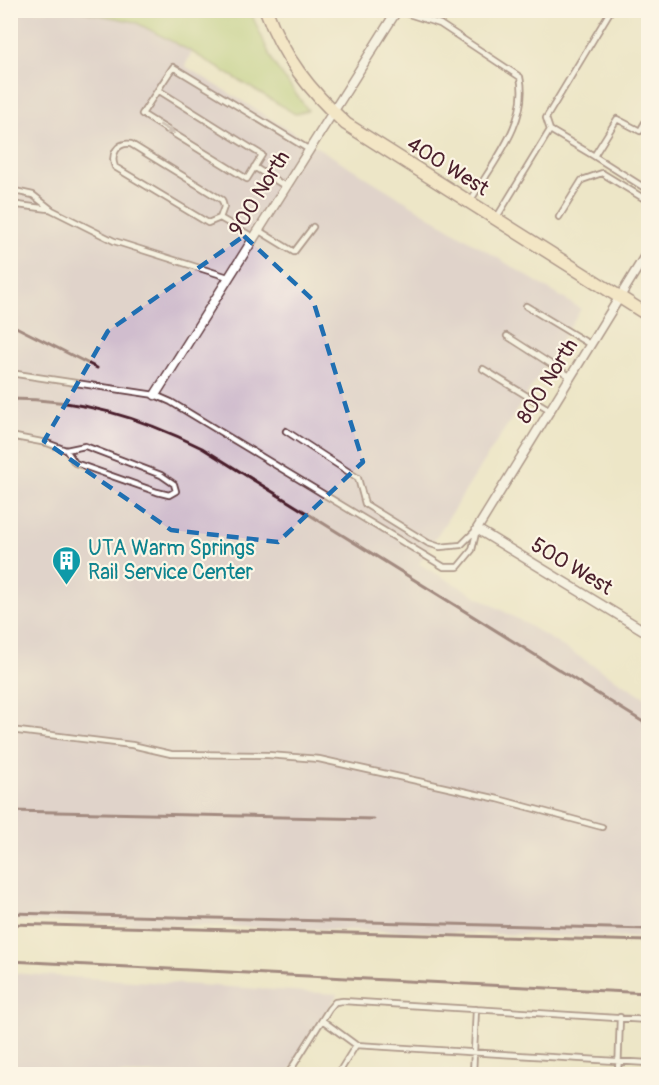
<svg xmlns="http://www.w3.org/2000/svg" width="659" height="1085" font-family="Pangolin,sans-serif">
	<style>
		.industrial { fill: #d0bdce }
		.green { fill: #aec96f; stroke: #7c744d; stroke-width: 1.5 }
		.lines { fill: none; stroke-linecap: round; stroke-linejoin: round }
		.lane-casing { stroke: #623d42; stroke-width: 8 }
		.street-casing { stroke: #623d42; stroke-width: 11 }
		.secondary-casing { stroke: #623d42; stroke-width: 15 }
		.lane { stroke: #fff; stroke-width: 4.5 }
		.street { stroke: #fff; stroke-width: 8 }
		.secondary { stroke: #fbe6c4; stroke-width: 12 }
		.rail { stroke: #4a1f2b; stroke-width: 3 }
		.oneway { fill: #ae9aa0 }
		.marked { fill: none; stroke: #1f6fb2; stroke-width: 4.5; stroke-dasharray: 12 8; stroke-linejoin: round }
		.labels { text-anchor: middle; stroke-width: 4.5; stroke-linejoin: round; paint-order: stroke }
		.street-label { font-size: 21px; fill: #4a1f2b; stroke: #fcf5e5 }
		.culture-label { font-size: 21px; fill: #0d838f; stroke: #fcf5e5; text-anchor: start }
	</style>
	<rect width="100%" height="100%" fill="#fcf5e5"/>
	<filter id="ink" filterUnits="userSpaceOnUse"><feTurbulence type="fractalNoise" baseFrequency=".0167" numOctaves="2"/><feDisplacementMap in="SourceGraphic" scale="12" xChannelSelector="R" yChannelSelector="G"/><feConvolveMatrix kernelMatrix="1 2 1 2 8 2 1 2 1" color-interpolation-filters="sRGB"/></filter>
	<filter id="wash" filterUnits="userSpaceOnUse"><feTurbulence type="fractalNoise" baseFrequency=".008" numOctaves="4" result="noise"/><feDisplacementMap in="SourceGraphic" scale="24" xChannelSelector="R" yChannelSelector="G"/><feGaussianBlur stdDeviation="1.35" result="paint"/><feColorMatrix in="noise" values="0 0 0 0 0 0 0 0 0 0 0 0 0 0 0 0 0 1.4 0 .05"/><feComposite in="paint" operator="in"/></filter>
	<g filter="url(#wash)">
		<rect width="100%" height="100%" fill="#ede6c7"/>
		<path class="industrial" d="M11 11H80L135 21 192 52 185 66 581 309 419 564 523 622 648 699V938L11 921Z
			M10 973 338 994 288 1074H11Z"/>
		<path class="green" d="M80 11H250L274 64 308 110 295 114 192 52 135 22Z"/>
	</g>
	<g filter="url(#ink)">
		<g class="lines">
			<defs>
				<path id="lane" d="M396 10 440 24 520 77C530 120 492 164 471 200
					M158 90 262 155 247 179 142 114 173 67 308 149
					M648 117 640 131 617 119 594 156 648 190
					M594 156 550 130 546 118 611 10
					M254 167 285 186
					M10 190 33 195 52 210 114 241 228 277
					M10 204 49 209
					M497 217 550 130
					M559 217 582 180 602 173 648 201
					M220 218 224 207 222 200 131 144C117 142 110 155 115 167L208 223 220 218 253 237
					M258 230 294 252 313 227
					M526 306 591 345
					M507 336 571 377
					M483 369 550 410
					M10 373 155 395 171 402 444 567H458L472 550 477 529
					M286 431 358 478 365 504 428 543 440 547 461 545 475 531
					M10 436 47 443 66 450 85 446 161 475 174 484 176 491 169 495 157 492 75 463 66 450
					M10 730 132 745 171 754 268 755 319 759 498 799 602 827
					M322 1020 356 1045 648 1063
					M288 1074 329 1009 335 1002 343 1001 648 1020
					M338 1074 356 1045
					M473 1074 476 1009
					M618 1074 620 1017"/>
				<path id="street" d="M648 251 477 529 648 633
					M155 395 396 12"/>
				<path id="secondary" d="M266 10C283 57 310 91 346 124L648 315"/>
			</defs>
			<use href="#lane" class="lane-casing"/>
			<use href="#street" class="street-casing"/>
			<use href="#secondary" class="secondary-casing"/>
			<use href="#lane" class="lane"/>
			<use href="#street" class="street"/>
			<use href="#secondary" class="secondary"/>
			<path class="rail" d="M10 324 97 368
				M10 399C80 399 140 417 202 448L648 725
				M10 811 374 819
				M10 913 648 929
				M10 924 648 941
				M10 961 648 993"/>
		</g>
		<defs><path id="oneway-solid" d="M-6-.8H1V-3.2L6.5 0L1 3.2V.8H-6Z" transform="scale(1.5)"/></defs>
		<use class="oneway" href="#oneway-solid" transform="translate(167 129) rotate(31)"/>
	</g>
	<path d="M0 0H659V1085H0ZM244 236 313 300 363 462 278 542 171 530 44 441 108 331Z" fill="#ede6c7" fill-opacity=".55" fill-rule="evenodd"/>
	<path class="marked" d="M244 236 313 300 363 462 278 542 171 530 44 441 108 331Z"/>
	<defs>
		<symbol id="building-pin" viewBox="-11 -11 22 30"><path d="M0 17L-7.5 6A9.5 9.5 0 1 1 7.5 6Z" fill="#0f9aa8" stroke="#fcf5e5"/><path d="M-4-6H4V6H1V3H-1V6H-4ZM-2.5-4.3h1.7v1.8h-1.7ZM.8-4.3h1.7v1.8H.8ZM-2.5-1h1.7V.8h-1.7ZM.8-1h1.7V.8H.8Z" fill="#fff"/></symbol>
	</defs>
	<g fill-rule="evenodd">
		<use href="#building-pin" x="50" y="544" width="33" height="45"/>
	</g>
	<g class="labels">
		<g class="street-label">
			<text transform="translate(448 166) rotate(32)" y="7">400 West</text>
			<text transform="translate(259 193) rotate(-58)" y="7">900 North</text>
			<text transform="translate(547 381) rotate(-58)" y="7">800 North</text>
			<text transform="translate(572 566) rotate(31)" y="7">500 West</text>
		</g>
		<g class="culture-label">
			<text x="88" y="555">UTA Warm Springs<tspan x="88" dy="24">Rail Service Center</tspan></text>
		</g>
	</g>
	<rect width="659" height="1085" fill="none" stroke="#fcf5e5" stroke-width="36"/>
</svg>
